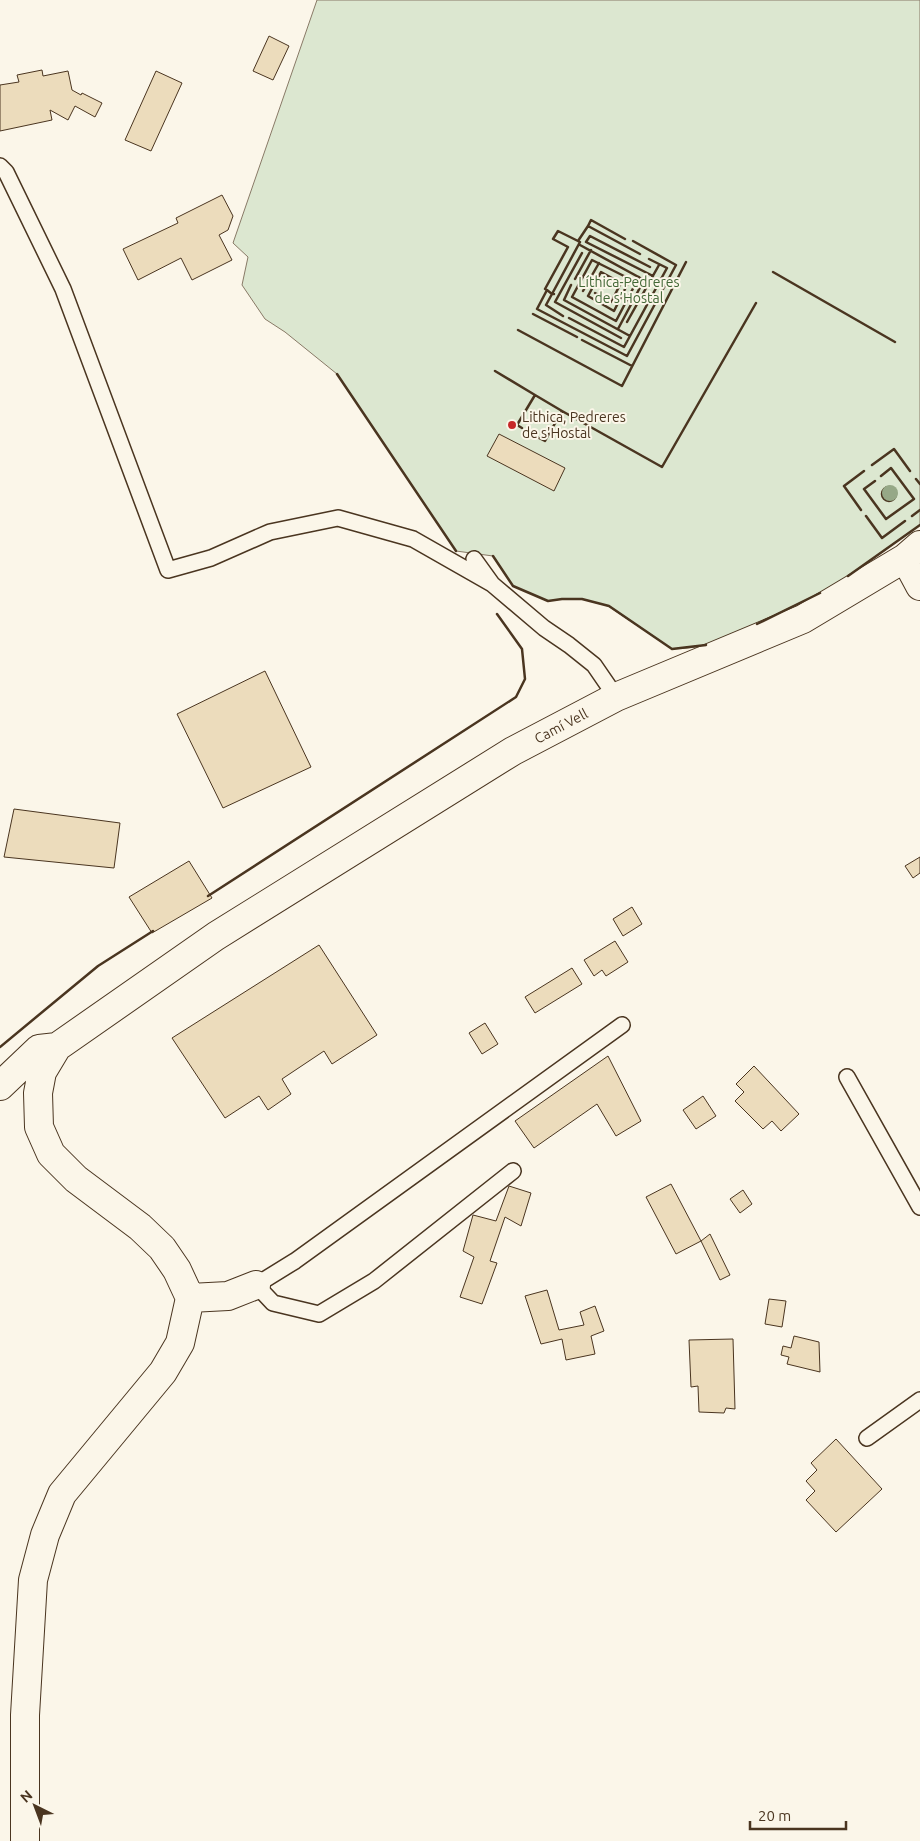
<svg xmlns="http://www.w3.org/2000/svg" width="920" height="1841" font-family="Ubuntu,sans-serif">
	<style>
		.green { fill: #dce7d0; stroke: #887966 }
		.building { fill: #ecdcbc; stroke: #4a3520 }
		.lines { fill: none; stroke-linecap: round; stroke-linejoin: round }
		.service-casing { stroke: #4a3520; stroke-width: 18 }
		.minor-casing { stroke: #4a3520; stroke-width: 30 }
		.service { stroke: #fbf6e9; stroke-width: 15 }
		.minor { stroke: #fbf6e9; stroke-width: 28 }
		.wall { stroke: #4a3520; stroke-width: 2.5 }
		.tree { fill: #96a887 }
		.poi-dot { fill: #c62828; stroke: #fbf6e9; stroke-width: 2 }
		.labels { text-anchor: middle; stroke-width: 4; stroke-linejoin: round; paint-order: stroke }
		.park-label { font-size: 14px; fill: #436837; stroke: #fbf6e9 }
		.poi-label { font-size: 14px; fill: #4a3520; stroke: #fbf6e9; text-anchor: start }
		.street-label { font-size: 14px; fill: #4a3520; stroke: #fbf6e9 }
	</style>
	<rect width="100%" height="100%" fill="#fbf6e9"/>
	<path class="green" d="M317 0H920V525L846 578 818 594 713 645 687 648 672 649 608 606 582 599H562L548 601 513 586 493 556 456 551 337 374 285 332 265 319 242 285 248 257 233 243Z"/>
	<path class="building" d="M269 36 289 46 273 80 253 71Z
		M42 70 43 76 68 71 72 90 81 95 82 93 102 103 95 117 75 106 68 120 50 110 52 120 0 131V85L19 82 17 75Z
		M156 71 182 83 151 151 125 140Z
		M222 195 233 216 228 230 219 235 232 260 192 280 181 258 138 280 123 249 178 223 176 218Z
		M499 434 565 468 554 491 487 456Z
		M265 671 311 767 223 808 177 714Z
		M14 809 120 823 114 868 4 857Z
		M920 857V873L913 878 905 866Z
		M189 861 212 898 152 933 129 897Z
		M632 907 642 924 623 936 613 919Z
		M615 941 628 962 606 976 602 970 594 976 584 960Z
		M319 945 377 1035 332 1064 324 1051 282 1079 291 1094 268 1110 259 1096 225 1118 172 1038Z
		M572 968 582 984 535 1013 525 997Z
		M485 1023 498 1044 482 1054 469 1033Z
		M608 1056 641 1121 616 1136 597 1104 534 1148 515 1121Z
		M754 1066 799 1114 781 1131 772 1121 763 1129 735 1101 744 1092 736 1084Z
		M703 1096 716 1116 696 1129 683 1110Z
		M671 1184 701 1241 676 1254 646 1197Z
		M509 1186 531 1193 521 1226 505 1217 490 1261 497 1263 482 1304 460 1297 474 1257 463 1251 473 1215 496 1221Z
		M743 1190 752 1204 740 1213 730 1199Z
		M710 1234 730 1275 720 1280 701 1241Z
		M547 1290 559 1330 584 1325 580 1312 595 1306 604 1331 591 1336 595 1354 566 1360 562 1339 541 1344 525 1296Z
		M769 1299 786 1301 782 1327 765 1324Z
		M794 1336 819 1342 820 1372 787 1364 789 1357 781 1355 783 1346 791 1348Z
		M733 1339 735 1409 726 1408 724 1413 699 1412 698 1386 691 1387 689 1340Z
		M836 1439 882 1489 836 1532 806 1500 815 1491 806 1481 817 1470 811 1463Z"/>
	<g class="lines">
		<defs>
			<path id="service" d="M0 166 6 172 63 289 168 570 211 558 270 532 338 518 413 539 492 584
				M474 559 492 584 544 628 569 645 594 665 616 697
				M847 1077 920 1207
				M513 1171 374 1281 319 1314 273 1303 256 1285 295 1261 622 1025
				M867 1438 920 1400"/>
			<path id="minor" d="M905 558 920 586
				M0 1086 39 1049 57 1047
				M256 1285 228 1296 190 1298 177 1270 162 1248 140 1227 76 1179 51 1154 39 1127 38 1093 42 1072 57 1047 216 936 513 751 616 697 803 619 905 558 920 545
				M25 1841V1715L33 1580 45 1535 62 1494 163 1372 180 1343 190 1298"/>
		</defs>
		<use href="#service" class="service-casing"/>
		<use href="#minor" class="minor-casing"/>
		<use href="#service" class="service"/>
		<use href="#minor" class="minor"/>
		<path class="wall" d="M588 226 591 220 625 239
			M578 241 588 226 640 254
			M580 245 644 280 618 329
			M582 253 555 302 621 338
			M650 267 590 236 586 242 653 276
			M773 272 895 342
			M575 279 591 250
			M571 285 564 300 630 336
			M547 290 552 294 580 242 558 231 553 239 568 247 545 289 547 290 537 309 627 356 676 265 633 241
			M583 291 599 263
			M595 293 611 302 621 283 601 272 588 296 614 311 630 279 592 260 572 297 616 321 639 277
			M554 294H552L546 305 563 316
			M533 314 577 337
			M569 318 624 347 667 268 649 259
			M627 322 659 265
			M518 330 622 386 686 262
			M582 340 632 366
			M495 371 535 395 517 425 522 428
			M337 374 456 551
			M535 395 562 411
			M537 437 545 441 562 411 662 467 756 303
			M872 465 894 449 910 471
			M916 479 920 484
			M875 481 864 489 886 519 914 499 891 468 881 476
			M882 494a7 7 0 1 1 14 0a7 7 0 1 1-14 0Z
			M861 510 844 486 864 471
			M866 516 882 538 905 521
			M912 516 920 510
			M493 556 513 586 548 601 562 599H582L609 606 672 649 706 645
			M848 576 920 525
			M757 624 820 593
			M208 896 516 697 525 679 522 649 497 614
			M0 1047 98 966 153 931"/>
	</g>
	<circle class="tree" cx="890" cy="493" r="8"/>
	<circle class="poi-dot" cx="512" cy="425" r="5"/>
	<g class="labels">
		<g class="park-label">
			<text x="629" y="287">Líthica-Pedreres<tspan x="629" dy="16">de s’Hostal</tspan></text>
		</g>
		<g class="poi-label">
			<text x="522" y="422">Lithica, Pedreres<tspan x="522" dy="16">de s'Hostal</tspan></text>
		</g>
		<g class="street-label">
			<text transform="translate(561 726) rotate(-28)" y="5">Camí Vell</text>
		</g>
	</g>
	<g transform="translate(35 1806) rotate(318)" stroke="#fbf6e9" stroke-width="4" paint-order="stroke">
	<path d="M0-4L9 19L0 12L-9 19Z" fill="#4a3520"/>
	<text y="-8" font-size="14" font-weight="bold" text-anchor="middle" fill="#4a3520">N</text>
	</g>
	<path d="M750 1821v8h96v-8" fill="none" stroke="#4a3520" stroke-width="2.5"/>
	<text x="758" y="1821" font-size="15" fill="#4a3520" stroke="#fbf6e9" stroke-width="4" paint-order="stroke">20 m</text>
</svg>
